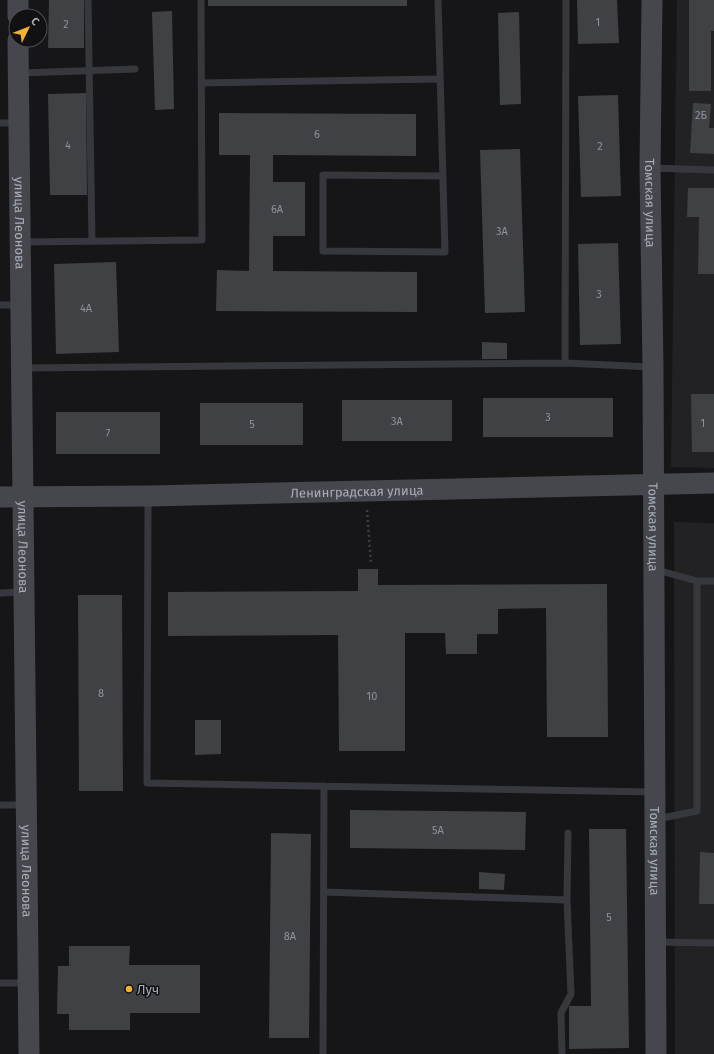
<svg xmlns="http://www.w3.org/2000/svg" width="714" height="1054" font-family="'Fira Sans',sans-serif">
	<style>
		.built { fill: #222225 }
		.building { fill: #404145 }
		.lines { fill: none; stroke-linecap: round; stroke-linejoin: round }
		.path { stroke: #3d3f44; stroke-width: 2.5; stroke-dasharray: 2 3; stroke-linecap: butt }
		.lane { stroke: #37383d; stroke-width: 7 }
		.secondary { stroke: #45474d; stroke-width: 21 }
		.poi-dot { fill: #f2b134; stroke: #111113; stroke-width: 1.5 }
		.labels { text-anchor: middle; stroke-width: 3; stroke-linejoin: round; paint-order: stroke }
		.number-label { font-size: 11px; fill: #8e929b }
		.street-label { font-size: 13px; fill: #a8adb8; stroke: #111113 }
		.poi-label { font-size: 13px; fill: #a8adb8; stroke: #111113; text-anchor: start }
	</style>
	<rect width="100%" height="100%" fill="#161618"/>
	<path class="built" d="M677 0H714V468L671 467Z
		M674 522 714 523V1054H675Z"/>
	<path class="building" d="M49 0H84V48H48Z
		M208 0H407V6H208Z
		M577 0H617L619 43 578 44Z
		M689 0H714V31H711V91H689Z
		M172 11 174 109 155 110 152 12Z
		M519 12 521 104 500 105 498 13Z
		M86 93 87 195H50L48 94Z
		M618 95 621 196 581 197 578 96Z
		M693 103 711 104 709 128H714V154L690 153Z
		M219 113 416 114V156L273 155V182H305V236H273V271L417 272V312L216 311 217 270 249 271 250 155H219Z
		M520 149 525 312 485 313 480 150Z
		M688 188H714V274H698L699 217H687Z
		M618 243 621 344 580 345 578 244Z
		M116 262 119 352 56 354 54 264Z
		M482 342 507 343V359H482Z
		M691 394H714V452H692Z
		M483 398H613V437H483Z
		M342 400H452V441H342Z
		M200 403H303V445H200Z
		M56 412H160V454H56Z
		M358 569H378V585L607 584 608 737H547L546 608 498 609V634H477V654H446L445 633H405V751H339L338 635 168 636V592L358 591Z
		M78 595H122L123 791H79Z
		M195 720H221V754L195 755Z
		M350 810 526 812 525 850 350 848Z
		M589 829H626L629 1048 569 1049V1006H591Z
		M271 833 311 834 309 1038H269Z
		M700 852 714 853V904H699Z
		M479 872 505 874 504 890 479 889Z
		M69 946H130L129 965H200V1013H130V1030H69V1014H57L58 966H69Z"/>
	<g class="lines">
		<path class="path" d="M367 510 371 564"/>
		<path class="lane" d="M88 0 92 241
			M438 0 445 252 323 251V175L443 176
			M566 0 565 363 651 367
			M21 73 135 69
			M201 83 440 79
			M0 123H17
			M653 168 714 170
			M23 242 202 240 201 0
			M0 305H20
			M23 368 565 363
			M150 497 148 508 147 783 653 792
			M657 570 697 581V811L657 819
			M697 581H714
			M0 593 22 592
			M0 805H24
			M324 892 567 900 571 994 561 1013 562 1054
			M567 900 568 833
			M658 942 714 943
			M0 983H26
			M323 1054 324 786"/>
		<g class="secondary">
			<path d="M18 0V16"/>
			<path id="s1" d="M652 0 650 168 653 367 656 1054"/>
			<path id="s2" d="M18 40 29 1054"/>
			<path id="s3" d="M0 497 150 496 714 483"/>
		</g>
	</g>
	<circle class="poi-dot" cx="129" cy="989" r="4"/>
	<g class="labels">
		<g class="number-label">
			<text x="598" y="26">1</text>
			<text x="66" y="28">2</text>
			<text x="701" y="119">2Б</text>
			<text x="317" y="138">6</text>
			<text x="68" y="149">4</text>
			<text x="600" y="150">2</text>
			<text x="277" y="213">6А</text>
			<text x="502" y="235">3А</text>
			<text x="599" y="298">3</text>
			<text x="86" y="312">4А</text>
			<text x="548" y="421">3</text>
			<text x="397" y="425">3А</text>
			<text x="703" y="427">1</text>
			<text x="252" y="428">5</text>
			<text x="108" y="437">7</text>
			<text x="101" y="697">8</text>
			<text x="372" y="700">10</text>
			<text x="438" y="834">5А</text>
			<text x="609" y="921">5</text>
			<text x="290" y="940">8А</text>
		</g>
		<g class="street-label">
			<text dy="5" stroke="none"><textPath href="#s1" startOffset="203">Томская улица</textPath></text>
			<text dy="5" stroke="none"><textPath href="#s2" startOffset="183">улица Леонова</textPath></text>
			<text dy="5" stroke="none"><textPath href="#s3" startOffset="357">Ленинградская улица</textPath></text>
			<text dy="5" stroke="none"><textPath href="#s1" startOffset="527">Томская улица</textPath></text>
			<text dy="5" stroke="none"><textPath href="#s2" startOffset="507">улица Леонова</textPath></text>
			<text dy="5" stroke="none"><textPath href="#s1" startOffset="851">Томская улица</textPath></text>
			<text dy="5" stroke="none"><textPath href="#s2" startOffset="831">улица Леонова</textPath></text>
		</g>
		<g class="poi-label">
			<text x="137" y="994">Луч</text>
		</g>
	</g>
	<g transform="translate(28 28) rotate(47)"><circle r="19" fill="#111113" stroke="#4d4f55"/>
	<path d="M0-3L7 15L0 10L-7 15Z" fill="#f2b134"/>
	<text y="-6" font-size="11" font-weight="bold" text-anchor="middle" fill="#a8adb8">С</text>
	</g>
</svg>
